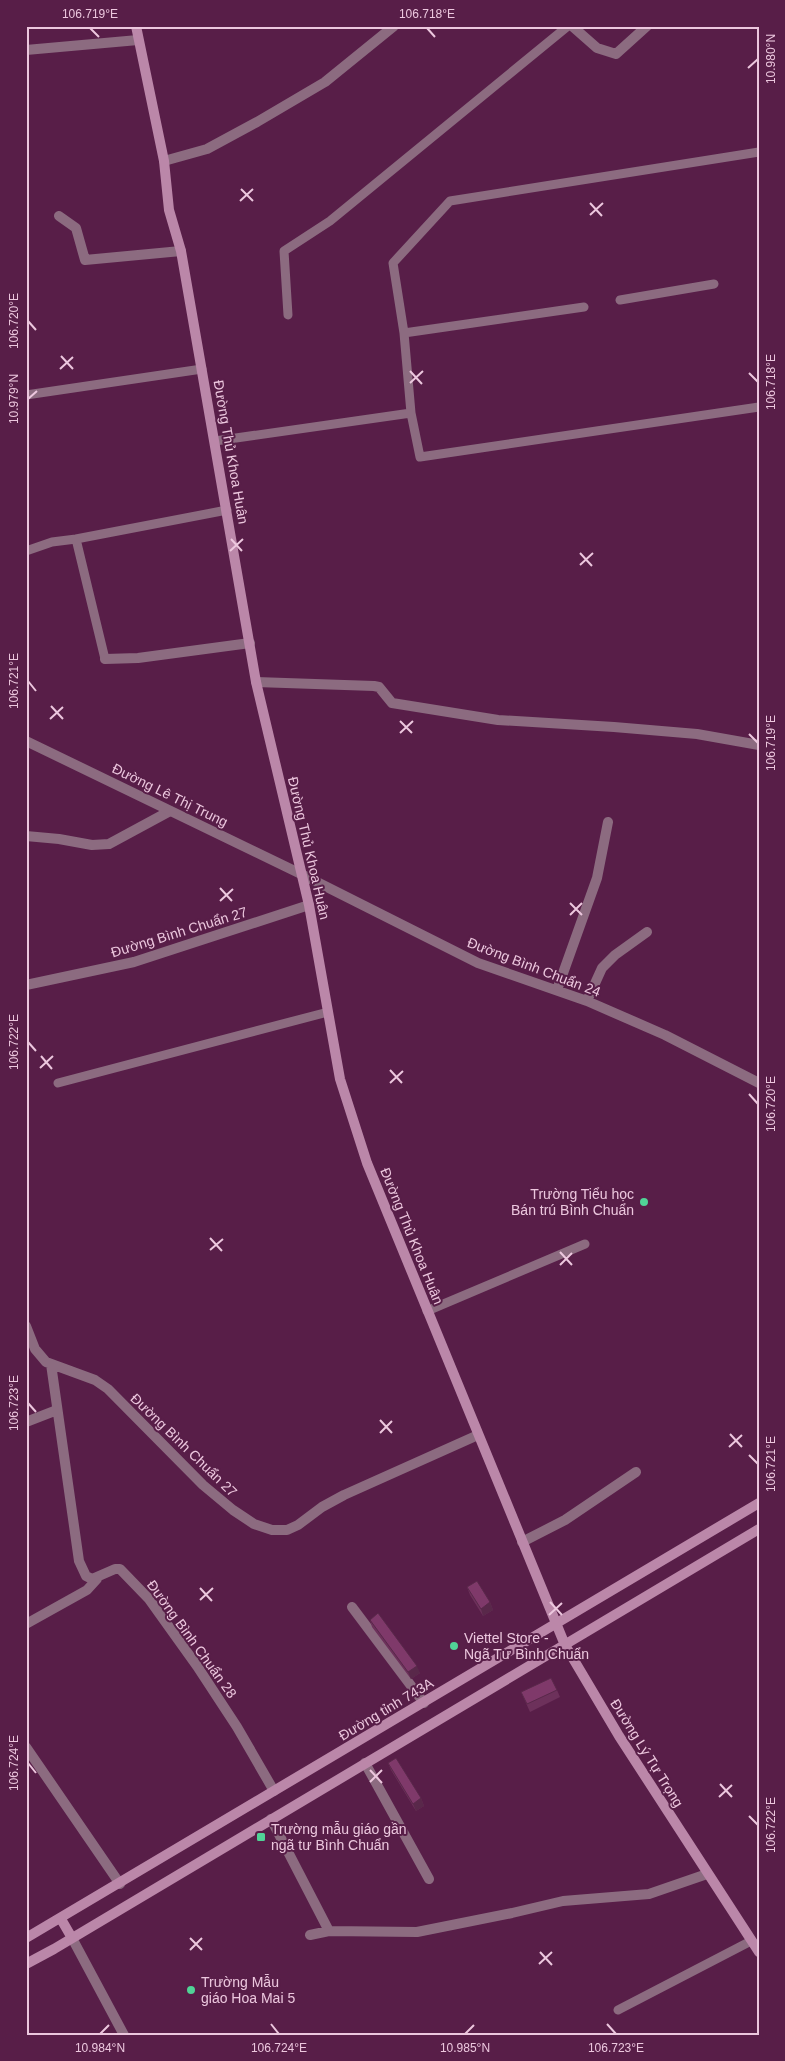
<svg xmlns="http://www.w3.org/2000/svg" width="785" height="2061" font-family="Arial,sans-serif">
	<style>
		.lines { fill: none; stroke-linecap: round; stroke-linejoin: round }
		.service { stroke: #8c6b80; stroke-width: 9 }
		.minor { stroke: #8c6b80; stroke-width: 10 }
		.tertiary { stroke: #8c6b80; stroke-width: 10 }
		.secondary { stroke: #bb87a9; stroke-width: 10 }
		.wall { fill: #6d315b }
		.shaded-wall { fill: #59284a }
		.building { fill: #7f396a; stroke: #59284a }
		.ticks { fill: none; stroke: #ecc7de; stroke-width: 2 }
		.poi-dot { fill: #51d397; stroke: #581e48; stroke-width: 2 }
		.labels { text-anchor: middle; stroke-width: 4; stroke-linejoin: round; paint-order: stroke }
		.street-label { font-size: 14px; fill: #ecc7de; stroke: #581e48 }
		.poi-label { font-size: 14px; fill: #ecc7de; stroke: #581e48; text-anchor: start }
		.neatline { fill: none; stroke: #ecc7de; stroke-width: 2 }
		.ticks-label { font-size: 12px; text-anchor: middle; fill: #ecc7de }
	</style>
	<rect width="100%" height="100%" fill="#581e48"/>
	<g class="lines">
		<path class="service" d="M759 152 450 201 393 263 404 333 411 413 420 457 759 407
			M620 300 714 284
			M288 315 284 251 330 221 568 26
			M404 333 584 307
			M26 395 202 369
			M215 441 411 413
			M26 551 52 542 76 539
			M105 659 76 539 227 510
			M58 1083 328 1012
			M427 1311 585 1244
			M618 2010 751 1941"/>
		<path class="minor" d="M572 26 597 48 616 54 647 26
			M26 50 138 40
			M164 161 207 149 257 122 325 82 394 26
			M59 216 76 228 85 260 181 251
			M105 659 138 658 250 643
			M256 682 374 686 379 687 392 703 498 720 614 727 697 734 759 745
			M26 836 59 839 92 845 109 844 170 811
			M301 874 478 963 587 1001 665 1035 759 1083
			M26 985 134 962 309 905
			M557 990 597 878 608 822
			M587 1001 602 968 615 955 647 932
			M26 1326 35 1349 46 1362 95 1380 108 1389 203 1485 233 1510 254 1524 272 1530H287L298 1525 322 1507 344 1495 478 1435
			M51 1364 79 1561 86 1576 92 1579 115 1569H120L149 1599 197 1666 237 1727 274 1791
			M26 1422 57 1410
			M522 1542 565 1520 636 1472
			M352 1607 424 1703
			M26 1624 87 1590 97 1579
			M26 1747 120 1884
			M365 1763 429 1879
			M271 1819 329 1931
			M310 1935 329 1931 417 1932 512 1913 563 1901 649 1894 707 1874
			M72 1938 124 2035"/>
		<path class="tertiary" d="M26 741 301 874"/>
		<path class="secondary" d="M136 26 164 161 169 210 181 251 256 682 309 905 340 1079 367 1163 565 1645 619 1736 759 1952
			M61 1919 72 1938
			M26 1938 759 1503
			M26 1964 54 1949 759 1529"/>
	</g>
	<path class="wall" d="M467 1587 490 1602 493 1610 483 1616 470 1595Z
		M370 1620 420 1673 411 1679 372 1627Z
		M557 1690 560 1697 530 1712 521 1692Z
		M388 1763 421 1798 424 1806 416 1811 391 1770Z"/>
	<path class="shaded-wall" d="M490 1602 493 1610 483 1616 481 1609Z
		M417 1666 420 1673 411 1679 408 1672Z
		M421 1798 424 1806 416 1811 413 1804Z"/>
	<path class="building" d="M477 1581 490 1602 481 1609 467 1587Z
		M378 1613 417 1666 408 1672 370 1620Z
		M551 1678 557 1690 527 1704 521 1692Z
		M396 1758 421 1798 413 1804 388 1763Z"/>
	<path class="ticks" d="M90 28 99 37M427 28 435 37M748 68 758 59M241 189 253 201M240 201 253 189M590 203 602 216M590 215 603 203M28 321 36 330M61 356 73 369M60 369 73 357M410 371 422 384M749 373 758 382M410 383 423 371M28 399 37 391M231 539 242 551M230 551 243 539M580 553 592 566M580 565 593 553M28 681 36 691M51 706 63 719M50 719 63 707M400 721 412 733M400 733 413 721M749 734 758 743M220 888 232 901M220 901 233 889M570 903 582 915M570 915 582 903M28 1042 36 1051M41 1056 52 1069M40 1068 53 1056M390 1070 402 1083M390 1083 403 1071M749 1094 758 1104M210 1238 222 1251M210 1250 223 1239M560 1252 572 1265M560 1265 572 1253M28 1403 36 1412M380 1420 392 1433M380 1433 392 1421M730 1434 742 1447M729 1447 742 1435M749 1455 758 1464M200 1588 212 1601M200 1600 213 1588M550 1602 562 1615M549 1615 562 1603M28 1763 36 1773M370 1770 382 1783M370 1782 382 1770M720 1784 732 1797M719 1797 732 1785M749 1816 758 1825M190 1938 202 1950M190 1950 202 1938M540 1952 552 1965M539 1964 552 1952M271 2024 279 2034M607 2024 616 2034M100 2034 109 2025M465 2034 474 2025"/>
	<g class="poi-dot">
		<circle cx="644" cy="1202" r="5"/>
		<circle cx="454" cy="1646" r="5"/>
		<rect x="256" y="1832" width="10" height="10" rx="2.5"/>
		<circle cx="191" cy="1990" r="5"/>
	</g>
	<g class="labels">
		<g class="street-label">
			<text transform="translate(231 452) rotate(80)" y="5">Đường Thủ Khoa Huân</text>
			<text transform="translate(170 795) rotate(26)" y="5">Đường Lê Thị Trung</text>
			<text transform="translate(309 848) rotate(77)" y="5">Đường Thủ Khoa Huân</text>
			<text transform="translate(179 932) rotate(-17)" y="5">Đường Bình Chuẩn 27</text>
			<text transform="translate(534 967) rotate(21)" y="5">Đường Bình Chuẩn 24</text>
			<text transform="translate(412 1236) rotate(68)" y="5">Đường Thủ Khoa Huân</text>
			<text transform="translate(184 1445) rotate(44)" y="5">Đường Bình Chuẩn 27</text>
			<text transform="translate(192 1639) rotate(54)" y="5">Đường Bình Chuẩn 28</text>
			<text transform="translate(386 1709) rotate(-31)" y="5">Đường tỉnh 743A</text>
			<text transform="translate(647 1753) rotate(58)" y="5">Đường Lý Tự Trọng</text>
		</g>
		<g class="poi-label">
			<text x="634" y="1199" text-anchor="end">Trường Tiểu học<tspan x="634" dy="16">Bán trú Bình Chuẩn</tspan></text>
			<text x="464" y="1643">Viettel Store -<tspan x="464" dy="16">Ngã Tư Bình Chuẩn</tspan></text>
			<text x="271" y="1834">Trường mẫu giáo gần<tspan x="271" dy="16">ngã tư Bình Chuẩn</tspan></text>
			<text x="201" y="1987">Trường Mẫu<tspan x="201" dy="16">giáo Hoa Mai 5</tspan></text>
		</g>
	</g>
	<rect width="785" height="2061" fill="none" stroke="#581e48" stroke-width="55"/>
	<rect x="28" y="28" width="730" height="2006" class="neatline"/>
	<g class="ticks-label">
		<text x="90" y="18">106.719°E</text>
		<text x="427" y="18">106.718°E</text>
		<text transform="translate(771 59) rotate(-90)" y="4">10.980°N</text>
		<text transform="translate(14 321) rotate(-90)" y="4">106.720°E</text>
		<text transform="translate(771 382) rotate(-90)" y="4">106.718°E</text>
		<text transform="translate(14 399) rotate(-90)" y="4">10.979°N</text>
		<text transform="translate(14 681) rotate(-90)" y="4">106.721°E</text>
		<text transform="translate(771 743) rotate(-90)" y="4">106.719°E</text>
		<text transform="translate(14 1042) rotate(-90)" y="4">106.722°E</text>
		<text transform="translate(771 1104) rotate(-90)" y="4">106.720°E</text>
		<text transform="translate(14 1403) rotate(-90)" y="4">106.723°E</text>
		<text transform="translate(771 1464) rotate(-90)" y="4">106.721°E</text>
		<text transform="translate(14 1763) rotate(-90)" y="4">106.724°E</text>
		<text transform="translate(771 1825) rotate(-90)" y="4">106.722°E</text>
		<text x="100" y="2052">10.984°N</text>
		<text x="279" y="2052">106.724°E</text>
		<text x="465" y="2052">10.985°N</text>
		<text x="616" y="2052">106.723°E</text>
	</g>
</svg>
